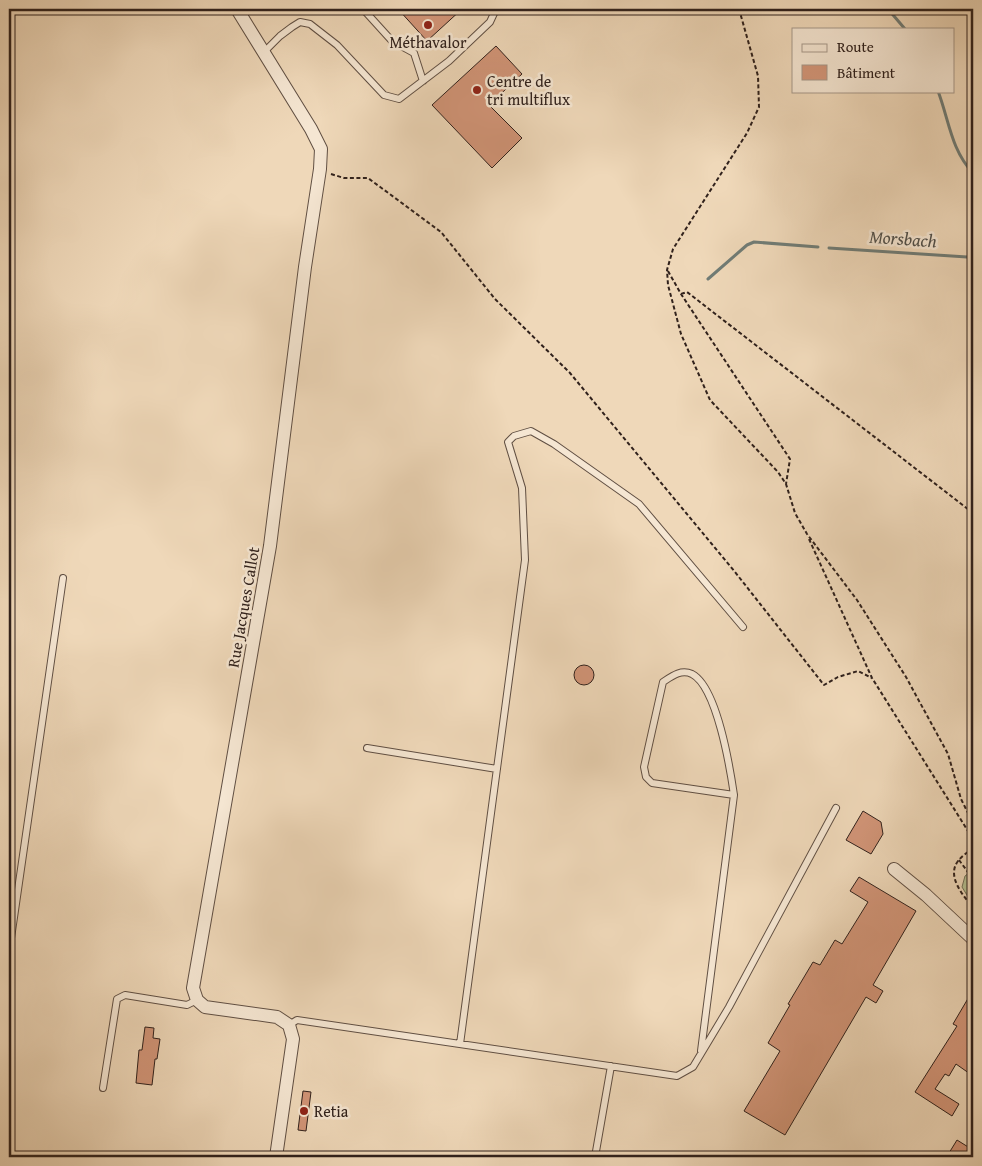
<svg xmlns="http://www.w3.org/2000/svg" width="982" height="1166" font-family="'Gentium Book Plus',serif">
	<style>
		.forest { fill: url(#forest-crowns); stroke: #727057 }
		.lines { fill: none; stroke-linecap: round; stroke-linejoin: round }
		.stream { stroke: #707c76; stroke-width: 3 }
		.building { fill: #d29578; stroke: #30211c }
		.lane-casing { stroke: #604f43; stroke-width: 8 }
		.street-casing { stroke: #604f43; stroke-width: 14 }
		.path { stroke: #30211c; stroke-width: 2; stroke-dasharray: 4 2.5; stroke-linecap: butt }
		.lane { stroke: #f5e6d2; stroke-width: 6 }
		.street { stroke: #f5e6d2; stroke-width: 12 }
		.poi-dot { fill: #8f2418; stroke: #f5e6d2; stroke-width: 2 }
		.labels { text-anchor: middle; stroke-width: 5; stroke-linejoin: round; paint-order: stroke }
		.poi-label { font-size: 16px; fill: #30211c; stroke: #f5e6d2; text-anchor: start }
		.street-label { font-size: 16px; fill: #30211c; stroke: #f5e6d2 }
		.water-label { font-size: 18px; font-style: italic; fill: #504f49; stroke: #f5e6d2 }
	</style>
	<defs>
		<pattern id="forest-crowns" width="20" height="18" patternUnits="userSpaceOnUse" patternTransform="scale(1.25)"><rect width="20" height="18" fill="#b5c092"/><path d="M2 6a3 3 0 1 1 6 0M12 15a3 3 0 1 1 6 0" fill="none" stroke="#949c76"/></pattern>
	</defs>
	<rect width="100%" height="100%" fill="#efd8b9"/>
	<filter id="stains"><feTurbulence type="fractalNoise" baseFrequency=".004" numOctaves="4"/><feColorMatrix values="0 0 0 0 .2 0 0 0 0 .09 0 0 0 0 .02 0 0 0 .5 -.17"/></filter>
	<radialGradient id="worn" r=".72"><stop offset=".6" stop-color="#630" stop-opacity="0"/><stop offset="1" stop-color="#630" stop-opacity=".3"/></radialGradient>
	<path class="forest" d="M973 870V905L962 887 965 876Z"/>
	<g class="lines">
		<path class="stream" d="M888 9 905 29
			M938 91C949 120 951 150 973 173
			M829 248 967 257 973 253
			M708 279 747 245 754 242 818 247"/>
	</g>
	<path class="building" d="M398 9H462L427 41Z
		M496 46 522 74 489 105 522 138 492 168 432 105Z
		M574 675a10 10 0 1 1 20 0a10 10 0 1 1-20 0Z
		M863 811 881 822 883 834 871 854 846 840Z
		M859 877 916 911 873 985 883 991 876 1003 866 997 785 1135 744 1111 780 1051 768 1043 790 1005 788 1004 813 962 820 965 835 940 842 944 868 902 850 891Z
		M973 990V1076L956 1064 949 1076 945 1074 935 1089 959 1104 952 1116 915 1092 957 1026 953 1024Z
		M145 1027 154 1028 153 1038 160 1039 157 1059H155L152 1085 136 1083 139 1050H142Z
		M303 1091 311 1092 306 1131 298 1130Z
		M957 1140 973 1150V1157H948L950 1154 949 1153Z"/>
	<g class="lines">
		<defs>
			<path id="lane" d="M363 9 392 41 414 53 423 81
				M264 52 280 36 292 27 300 22 310 24 337 45 384 95 399 99 449 61 490 22 496 9
				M367 748 497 769
				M9 952 63 578
				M289 1025 297 1020 677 1076 693 1067 729 1007 836 808
				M460 1044 525 560 522 488 508 442 514 436 531 431 554 444 639 504 743 627
				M701 1051 734 795C730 768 717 687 692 674 681 669 672 676 663 682L644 767 646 777 652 783 734 795
				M103 1088 117 999 125 995 187 1005 197 1000
				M595 1157 611 1066"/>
			<path id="street" d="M237 9 311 129 321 149 320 169 305 267 270 546 193 988 197 1000 205 1007 277 1017 289 1025 293 1039 276 1157
				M894 869 926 895 973 939"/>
		</defs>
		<use href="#lane" class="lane-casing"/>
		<use href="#street" class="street-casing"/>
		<path class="path" d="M739 9 758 76 759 107 747 133 673 249 667 270 668 285 681 334 710 400 778 472 786 484 795 513 807 534 857 600 906 677 948 754 961 799 973 823
			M331 174 344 178H368L441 232 495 299 570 373 735 572 824 685 838 677 858 671 872 678
			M668 271 681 294 790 459 786 484
			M681 294 687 292 973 513
			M809 539 872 678 973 839
			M973 848C968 852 962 856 958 861 946 877 964 896 973 908
			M959 860 973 879"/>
		<use href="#lane" class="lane"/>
		<use href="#street" class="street"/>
	</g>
	<g class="poi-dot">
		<circle cx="428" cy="25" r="5"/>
		<circle cx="477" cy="90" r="5"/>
		<circle cx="304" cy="1111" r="5"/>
	</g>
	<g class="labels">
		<g class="poi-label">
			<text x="428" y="48" text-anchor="middle">Méthavalor</text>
			<text x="487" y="87">Centre de<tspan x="487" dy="18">tri multiflux</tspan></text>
			<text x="314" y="1117">Retia</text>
		</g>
		<g class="street-label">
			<text transform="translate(243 607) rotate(-80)" y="6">Rue Jacques Callot</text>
		</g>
		<g class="water-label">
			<text transform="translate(903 239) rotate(4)" y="6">Morsbach</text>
		</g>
	</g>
	<rect width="982" height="1166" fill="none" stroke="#efd8b9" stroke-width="30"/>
	<rect x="10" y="10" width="962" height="1146" fill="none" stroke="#30211c" stroke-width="2.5"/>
	<rect x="15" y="15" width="952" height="1136" fill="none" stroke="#30211c"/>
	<rect x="792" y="28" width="162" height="65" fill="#f5e6d2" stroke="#a69789"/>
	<rect x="802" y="44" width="25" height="8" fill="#f5e6d2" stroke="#a69789"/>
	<text x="837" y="52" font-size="15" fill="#30211c">Route</text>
	<rect x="802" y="65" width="25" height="15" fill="#d29578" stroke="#a69789"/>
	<text x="837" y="78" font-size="15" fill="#30211c">Bâtiment</text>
	<rect width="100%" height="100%" filter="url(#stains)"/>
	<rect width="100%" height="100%" fill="url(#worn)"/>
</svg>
